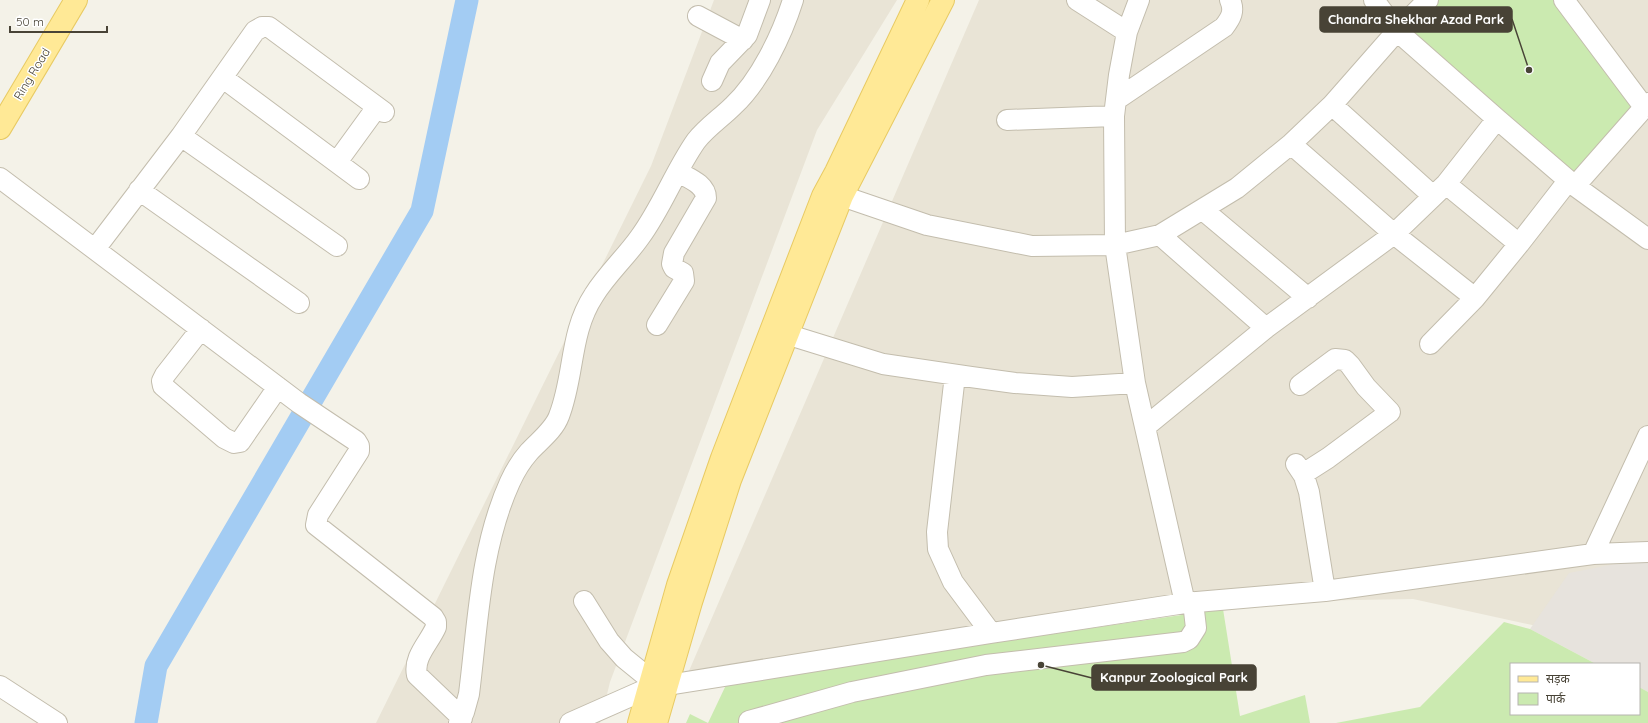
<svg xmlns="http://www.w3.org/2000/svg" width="1648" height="723" font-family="Quicksand,'Noto Sans Devanagari',sans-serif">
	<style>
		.residential { fill: #e9e4d6 }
		.industrial { fill: #e7e3dd }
		.green { fill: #cbeab0 }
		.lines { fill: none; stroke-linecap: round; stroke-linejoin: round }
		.river { stroke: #a3ccf3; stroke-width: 23 }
		.minor-casing { stroke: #c3bdad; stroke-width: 22 }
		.major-casing { stroke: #e8ca63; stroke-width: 24 }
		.minor { stroke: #fff; stroke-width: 20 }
		.major { stroke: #ffe996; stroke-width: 22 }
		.labels { text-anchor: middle; stroke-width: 3; stroke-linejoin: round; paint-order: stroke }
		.street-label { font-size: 12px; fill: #484336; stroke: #fff }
		.leader { fill: none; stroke: #484336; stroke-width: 1.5 }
		.callout-dot { fill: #484336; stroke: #fff; stroke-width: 1.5 }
		.callout { fill: #484336; stroke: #484336; stroke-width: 1.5 }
		.callout-label { font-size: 13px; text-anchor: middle; font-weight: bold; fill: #fff }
	</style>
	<rect width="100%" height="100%" fill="#f4f2e8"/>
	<path class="residential" d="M714 0H897L817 130 610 682 600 723H376L651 166Z
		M979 0H1648V672L1639 664 1601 640 1413 599 1249 602 921 646 679 694Z"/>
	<path class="industrial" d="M1636 560 1648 563V692L1639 687V664H1596L1530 629 1569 573Z"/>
	<path class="green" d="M1426 0H1563L1645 108 1576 188 1398 32Z
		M1223 609 1240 716 1305 695 1310 723H686L690 714 708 723 726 685 974 645Z
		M1504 622 1530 629 1596 664H1511V714H1639V687L1648 692V723H1336L1420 707Z"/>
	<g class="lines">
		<path class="river" d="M146 723 156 666 422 211 467 0"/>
		<defs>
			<path id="minor" d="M1077 0 1127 32
				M1139 0 1127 32 1119 75 1114 116 1115 245 1135 383 1185 603
				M1374 0 1397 31 1497 119 1575 186 1648 239
				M1564 0 1644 107
				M698 16 743 40
				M223 78 359 179
				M712 81 720 63 747 35 760 0
				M1116 100 1224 27C1231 18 1235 11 1230 0
				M1332 105 1433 196
				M1007 120 1114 116
				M181 136 337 246
				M1291 144 1394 234 1475 298
				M337 162 377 107
				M0 178 299 403 356 441 359 446V451L318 515 316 525 433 617 436 622V627C429 643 413 657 417 675L462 718
				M1446 184 1519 244
				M1575 186 1648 103
				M139 190 299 303
				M829 190 842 196 927 225 1032 246 1115 245 1160 235 1237 188 1291 144 1332 105 1397 31 1428 0
				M1203 210 1308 298
				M1160 235 1266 328
				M95 249 181 136 255 31 262 27H269L384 112
				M657 325 684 281 683 273 674 268 672 264 674 253 706 198C706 184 688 178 678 172
				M201 329 165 375 162 381 163 386 224 438 234 443 240 442 278 387
				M773 330 883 364 971 377 1015 383 1072 387 1135 383
				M1430 344 1475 298 1519 244 1568 181
				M955 375 937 532 938 549 953 582 991 633
				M1300 385 1335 359 1345 360 1350 365 1366 387 1390 412 1328 458 1303 474
				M1145 427 1266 328 1394 234 1446 184 1497 119
				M1296 464 1304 476 1309 492 1325 591
				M1593 554 1648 436
				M584 601 609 641 624 658 651 680
				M0 686 57 723
				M749 721 852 692 986 665 1183 642 1189 639 1196 628 1193 602
				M459 723 464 712 469 694C478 623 480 548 510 482 515 471 521 461 529 452 539 441 554 430 559 416 575 375 569 333 594 295 607 274 626 257 640 237 662 207 675 171 696 141 707 127 721 118 733 106 760 81 782 35 793 0
				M570 723 649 688 991 633 1185 603 1325 591 1593 554 1648 552"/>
			<path id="major" d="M0 128 76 0
				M639 723 678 585 722 458 823 196 836 172 918 0
				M656 723 691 602 730 480 842 196 943 0"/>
		</defs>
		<use href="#minor" class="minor-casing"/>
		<use href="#major" class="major-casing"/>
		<use href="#minor" class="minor"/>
		<use href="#major" class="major"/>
	</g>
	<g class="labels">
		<g class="street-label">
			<text transform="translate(32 74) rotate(-59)" y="4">Ring Road</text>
		</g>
	</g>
	<path class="leader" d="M1529 70L1512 19M1041 665L1092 678"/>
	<g class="callout-dot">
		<circle cx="1529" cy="70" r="4"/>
		<circle cx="1041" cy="665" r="4"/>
	</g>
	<g class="callout">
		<rect x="1320" y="7" width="192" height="25" rx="4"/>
		<rect x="1092" y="665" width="164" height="25" rx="4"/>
	</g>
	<g class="callout-label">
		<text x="1416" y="24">Chandra Shekhar Azad Park</text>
		<text x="1174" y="682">Kanpur Zoological Park</text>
	</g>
	<rect x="1510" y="663" width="130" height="52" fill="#ffffff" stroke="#b6b4af"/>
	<rect x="1518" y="676" width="20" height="6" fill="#ffe996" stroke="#b6b4af"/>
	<text x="1546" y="683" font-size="12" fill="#484336">सड़क</text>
	<rect x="1518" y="693" width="20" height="12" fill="#cbeab0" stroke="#b6b4af"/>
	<text x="1546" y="703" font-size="12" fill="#484336">पार्क</text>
	<path d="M10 26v6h97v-6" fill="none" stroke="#484336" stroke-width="2"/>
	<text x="16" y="26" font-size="12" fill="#484336" stroke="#ffffff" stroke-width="3" paint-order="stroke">50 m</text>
</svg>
